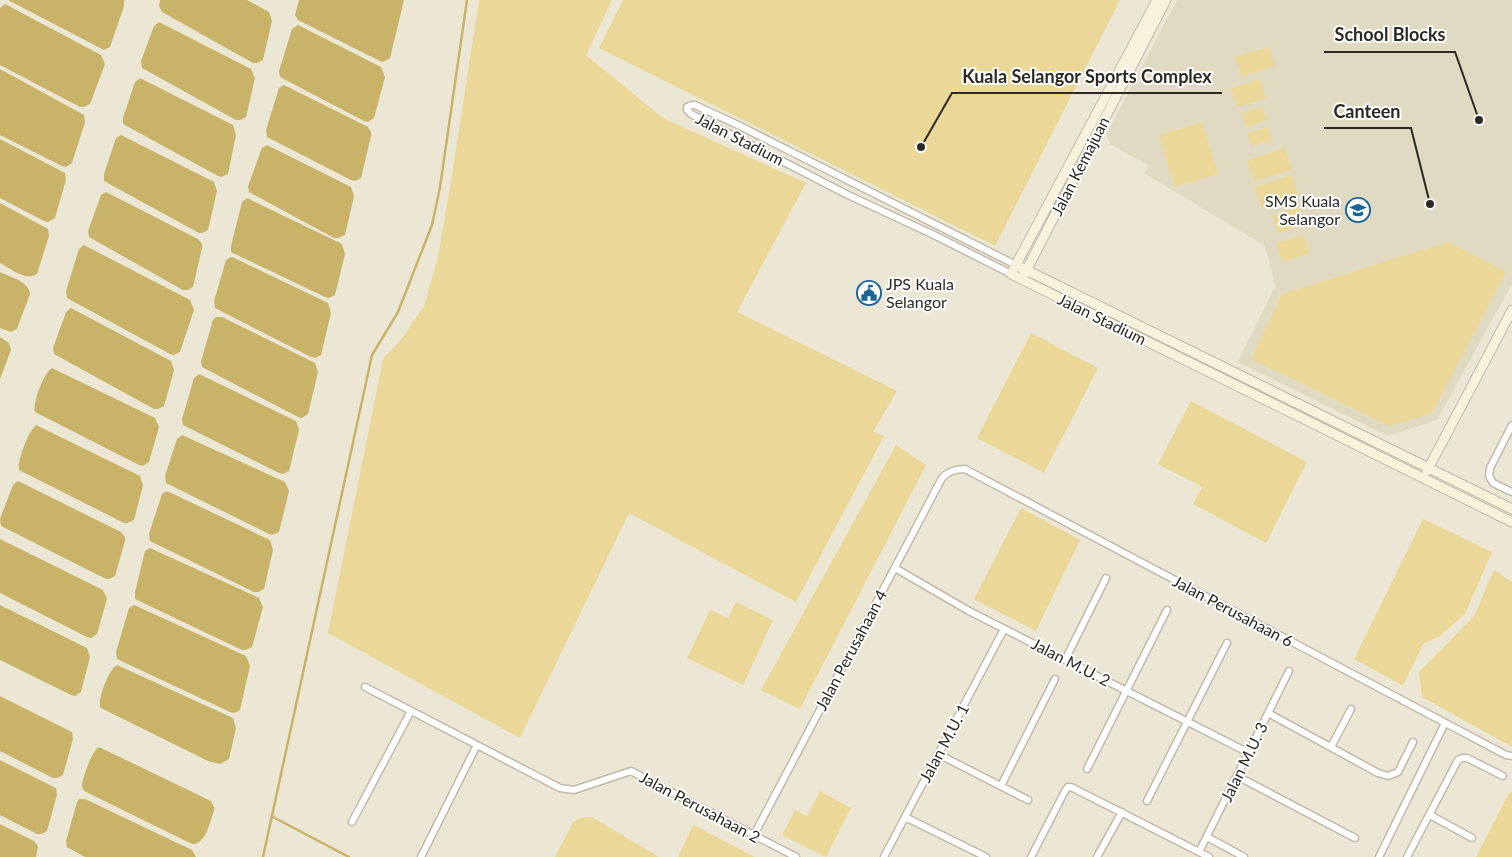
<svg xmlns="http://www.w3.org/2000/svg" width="1512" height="857" font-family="Lato,sans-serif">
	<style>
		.built { fill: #e1dac2 }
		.green { fill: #ebd899 }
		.water { fill: #c9b369 }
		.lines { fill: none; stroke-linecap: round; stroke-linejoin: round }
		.stream { stroke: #c9b369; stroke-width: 2.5 }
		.street-casing { stroke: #bfbaa9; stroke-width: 9 }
		.secondary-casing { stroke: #bfbaa9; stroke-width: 11 }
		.street { stroke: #fff; stroke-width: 6 }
		.secondary { stroke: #f8f2dd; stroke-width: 9 }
		.labels { text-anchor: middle; stroke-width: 4; stroke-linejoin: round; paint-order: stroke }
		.street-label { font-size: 16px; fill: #2b2922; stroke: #fff }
		.poi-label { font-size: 16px; fill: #2b2922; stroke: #fff; text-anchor: end }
		.leader { fill: none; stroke: #2b2922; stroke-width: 2 }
		.callout-dot { fill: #2b2922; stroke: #fff; stroke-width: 2 }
		.callout-label { font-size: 18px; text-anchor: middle; font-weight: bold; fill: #2b2922; stroke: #fff; stroke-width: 4; stroke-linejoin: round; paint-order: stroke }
	</style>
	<rect width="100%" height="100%" fill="#ece7d5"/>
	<path class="built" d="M1177 0H1512V284L1437 420 1387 436 1238 362 1275 286 1265 246 1144 173 1148 165 1111 145 1106 135Z"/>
	<path class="green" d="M479 0H612L586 55 663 118 806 183 737 312 897 391 873 432 884 436 796 602 629 513 520 738 328 633 383 359 400 341 424 306 438 257 450 187Z
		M623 0H1120L995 246 599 48Z
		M1269 47 1275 66 1241 77 1235 57Z
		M1260 79 1266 98 1237 107 1231 88Z
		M1263 107 1267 120 1246 127 1242 113Z
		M1202 122 1218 174 1175 187 1159 135Z
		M1268 127 1272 140 1251 146 1247 134Z
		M1285 148 1292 170 1254 181 1247 160Z
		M1292 175 1299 197 1261 208 1254 187Z
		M1299 207 1304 225 1278 233 1272 215Z
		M1304 235 1309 253 1282 262 1276 243Z
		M1448 242 1506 272 1432 413 1389 426 1251 359 1282 294Z
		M1031 333 1098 368 1044 473 977 438Z
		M1191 401 1307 462 1266 543 1193 504 1202 487 1158 464Z
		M896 445 926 465 800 709 761 690Z
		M1021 508 1080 540 1036 631 974 599Z
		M1423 519 1492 552 1465 614 1439 637 1423 644 1403 686 1354 659Z
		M1494 570 1512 582V747L1422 697 1419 672 1474 616Z
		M736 602 773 620 743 685 687 658 710 610 728 618Z
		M820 791 851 808 826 857 782 835 795 810 807 816Z
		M1512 792V857H1476L1509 793Z
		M592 817 659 857H555L573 822 581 818Z
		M693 825 755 857H678Z"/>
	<path class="water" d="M8 0H124V6L110 47 104 50Z
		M160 0H247L269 12 272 21 263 60 257 63H253L162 12 159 6Z
		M299 0H404L390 58 383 62 380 61 298 20 295 15Z
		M5 4 101 55 105 64 90 104 84 107H80L0 65V8Z
		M159 22 251 69 255 78 246 117 240 120H236L142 68 141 61 154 26Z
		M298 25 381 67 385 77 374 118 368 122 364 121 280 77 279 71 292 29Z
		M0 69 84 115 85 122 72 163 66 167 62 166 0 135Z
		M140 78 233 125 236 135 228 174 221 177 218 176 123 124V118L135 82Z
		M284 85 368 127 371 132V136L361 178 355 181 351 180 267 137 266 130 279 88Z
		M121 135 214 182 217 191 208 230 202 233H199L104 181V174L116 138Z
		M0 139 65 173 66 180 55 218 48 222 44 221 0 198Z
		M267 145 351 187 354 196 345 235 338 238H334L249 192 248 186 262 148Z
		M106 192 198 239 202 244V248L193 287 187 290H183L89 237 88 231 101 195Z
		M247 198 342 244 345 254 335 295 329 298 325 297 231 252V246L242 202Z
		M0 203 48 229 49 236 37 274C26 282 10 268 0 263Z
		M84 245 190 300 194 310 180 352 174 355 170 354 67 298 66 291 79 249Z
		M232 257 328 303 331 313 321 355 315 358 311 357 215 308 214 301 226 260Z
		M0 272C10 277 29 281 30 294L17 329 11 332 0 328Z
		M71 308 171 361 174 370 164 406 158 409H154L54 354 53 348 66 312Z
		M216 317H222L315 363 318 372 308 414 302 418 298 417 202 367 201 361 213 320Z
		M0 337 9 343 11 350 0 379Z
		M52 368 155 418 159 427 149 462 143 466 139 465 35 412C32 404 44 372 52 368Z
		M199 374 296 421 299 430 289 471 283 474 279 473 183 425 182 419 194 378Z
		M36 425 140 476 143 485 134 520 127 523H124L19 470C17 461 29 430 36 425Z
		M182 435 285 482 289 491 279 532 272 535 269 534 166 483 165 476 177 439Z
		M18 481 121 532 125 537V541L115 576 109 579H106L1 526 0 519 13 485Z
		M167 491 270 540 273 550 264 589 258 592H254L150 541 149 534 162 494Z
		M0 539 103 590 107 599 97 634 91 638 87 637 0 593Z
		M150 548 259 598 263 607 252 647 246 650H242L135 599V592L145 551Z
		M0 605 87 648 90 657 81 692 75 696 71 695 0 660Z
		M134 605 246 656 250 666 240 710 234 713 230 712 117 659 116 652 129 608Z
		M117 665 233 718 236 728 229 759 220 764 208 761 103 709 100 707C98 698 109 669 117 665Z
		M0 696 72 732 73 739 63 775 57 778H53L0 751Z
		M99 747 211 801 214 807V811C210 821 206 845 192 844L86 792C83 789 82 789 82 785 83 777 92 750 99 747Z
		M0 760 56 788 57 795 47 831 41 834H37L0 815Z
		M79 799H85L192 850 196 857H85L67 847 66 841 77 802Z
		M0 824 34 841 38 846 36 857H0Z"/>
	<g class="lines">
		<path class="stream" d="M273 817 349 857
			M263 857 372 355 398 312 432 225 440 187 467 0"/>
		<defs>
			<path id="street" d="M1011 274 934 235 848 195 691 114 687 110V107L692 105H695L738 125 1016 265
				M1512 425 1490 468 1489 476 1493 483 1512 492
				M895 568 969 611 1249 753
				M1065 660 1106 578
				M365 687 560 788 574 790 631 771 796 857
				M1268 713 1378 773 1388 776 1398 772 1413 742
				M1331 747 1351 709
				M938 754 1028 800
				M1087 769 1167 610
				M1237 776 1355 838
				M1001 786 1055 679
				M1147 801 1227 643
				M1430 815 1472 838
				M905 817 986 857
				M352 822 411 711
				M754 835 942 478C948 471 955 469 965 469L1506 755 1512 756
				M1207 837 1244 857
				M1199 852 1289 671
				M421 857 477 745
				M884 857 1004 629
				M1031 857 1065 791 1068 787H1071L1209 857
				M1097 857 1122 812
				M1379 857 1445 723
				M1407 857 1458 760 1462 758H1467L1503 776"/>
			<path id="secondary" d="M1157 0 1011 274 1512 522
				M1016 265 1512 509
				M1024 275 1166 0
				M1427 471 1512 310"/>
		</defs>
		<use href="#street" class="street-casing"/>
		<use href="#secondary" class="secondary-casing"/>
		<use href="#street" class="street"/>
		<use href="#secondary" class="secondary"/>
	</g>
	<defs>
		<symbol id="school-ring" viewBox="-11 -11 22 22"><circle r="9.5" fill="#fff" stroke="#1b6699" stroke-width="1.5"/><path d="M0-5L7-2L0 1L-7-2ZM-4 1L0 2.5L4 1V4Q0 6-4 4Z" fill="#1b6699"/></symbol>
		<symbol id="civic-ring" viewBox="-11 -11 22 22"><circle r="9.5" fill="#fff" stroke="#1b6699" stroke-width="1.5"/><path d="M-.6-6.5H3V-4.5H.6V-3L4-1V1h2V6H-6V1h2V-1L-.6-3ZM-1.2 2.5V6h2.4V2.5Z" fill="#1b6699"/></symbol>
	</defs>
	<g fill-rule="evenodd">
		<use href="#school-ring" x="1344" y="196" width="28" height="28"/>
		<use href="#civic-ring" x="855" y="279" width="28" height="28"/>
	</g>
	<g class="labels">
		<g class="street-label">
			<text transform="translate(740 139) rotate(27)" y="6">Jalan Stadium</text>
			<text transform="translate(1080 166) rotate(-63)" y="6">Jalan Kemajuan</text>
			<text transform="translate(1102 319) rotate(26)" y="6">Jalan Stadium</text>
			<text transform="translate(1233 611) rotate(28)" y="6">Jalan Perusahaan 6</text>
			<text transform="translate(851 650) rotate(-62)" y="6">Jalan Perusahaan 4</text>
			<text transform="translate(1071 662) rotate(27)" y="6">Jalan M.U. 2</text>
			<text transform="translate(944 743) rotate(-62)" y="6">Jalan M.U. 1</text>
			<text transform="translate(1244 762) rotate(-64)" y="6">Jalan M.U. 3</text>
			<text transform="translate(700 807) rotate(28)" y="6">Jalan Perusahaan 2</text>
		</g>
		<g class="poi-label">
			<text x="1340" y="207">SMS Kuala<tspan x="1340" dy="18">Selangor</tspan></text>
			<text x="886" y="290" text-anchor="start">JPS Kuala<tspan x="886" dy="18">Selangor</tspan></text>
		</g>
	</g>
	<path class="leader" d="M1479 120L1455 52H1324M921 147L952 93H1222M1430 204L1411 128H1324"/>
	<g class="callout-dot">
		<circle cx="1479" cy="120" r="5"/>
		<circle cx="921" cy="147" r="5"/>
		<circle cx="1430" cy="204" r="5"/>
	</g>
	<g class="callout-label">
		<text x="1390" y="41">School Blocks</text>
		<text x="1087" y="83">Kuala Selangor Sports Complex</text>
		<text x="1367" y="118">Canteen</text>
	</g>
</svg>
